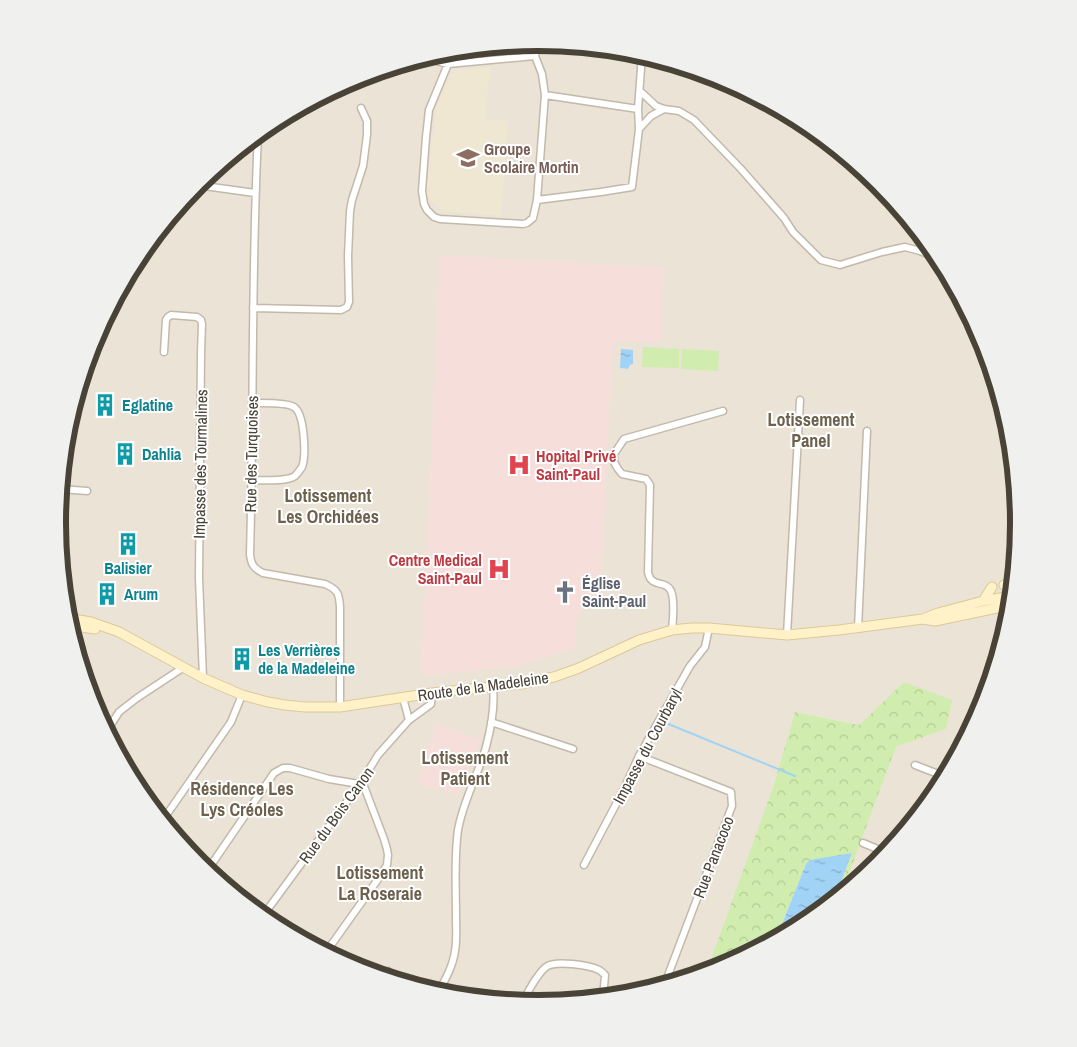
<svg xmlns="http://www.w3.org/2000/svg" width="1077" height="1047" font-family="'Archivo Narrow',sans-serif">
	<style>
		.residential { fill: #eae3d6 }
		.education { fill: #efe7d1 }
		.medical { fill: #f6dfdb }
		.forest { fill: url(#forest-crowns) }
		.park { fill: #d0ecae }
		.water { fill: url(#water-ripples) }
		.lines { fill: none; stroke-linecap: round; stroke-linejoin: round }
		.stream { stroke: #a1d3f6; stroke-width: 2 }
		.minor-casing { stroke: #c2b9aa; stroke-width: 9 }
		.secondary-casing { stroke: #dcc997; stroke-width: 11 }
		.minor { stroke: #fff; stroke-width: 6 }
		.secondary { stroke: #fff2c9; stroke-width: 9 }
		.labels { text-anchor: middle; stroke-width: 4; stroke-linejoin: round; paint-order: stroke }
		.education-label { font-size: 16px; font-weight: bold; fill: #785e54; stroke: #fff; text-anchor: start }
		.culture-label { font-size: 16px; font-weight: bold; fill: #0d838f; stroke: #fff; text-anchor: start }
		.street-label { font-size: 16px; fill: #494236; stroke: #fff }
		.health-label { font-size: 16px; font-weight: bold; fill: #be3a42; stroke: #fff; text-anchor: start }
		.worship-label { font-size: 16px; font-weight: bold; fill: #5b616d; stroke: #fff; text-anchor: start }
		.neighbourhood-label { font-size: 18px; font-weight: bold; fill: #6d604c; stroke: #fff }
		.rim { fill: none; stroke: #494236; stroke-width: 6 }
	</style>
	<defs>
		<pattern id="forest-crowns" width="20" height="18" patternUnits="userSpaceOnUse" patternTransform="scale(1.25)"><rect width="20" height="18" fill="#d0ecae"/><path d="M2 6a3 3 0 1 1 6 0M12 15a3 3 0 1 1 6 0" fill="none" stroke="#b4cc96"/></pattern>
		<pattern id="water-ripples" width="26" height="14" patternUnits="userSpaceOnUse" patternTransform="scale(1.25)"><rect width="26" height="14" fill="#a1d3f6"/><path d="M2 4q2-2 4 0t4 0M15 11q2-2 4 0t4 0" fill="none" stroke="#85adc8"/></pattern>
	</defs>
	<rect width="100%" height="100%" fill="#f5f1e8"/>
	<path class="residential" d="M539 43 633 52 723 79 806 124 879 184 939 257 983 340 1010 430 1019 524 1010 618 983 708 938 791 878 864 841 895 896 747 946 729 904 682 859 725 795 712 773 787 709 967 714 970 632 995 538 1004 444 995 354 968 271 923 198 863 138 790 94 707 67 617 58 523 67 429 94 339 139 256 199 183 272 123 355 79 445 52Z"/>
	<path class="education" d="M490 67 485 119 508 121 501 216 441 211 425 194 437 104 454 70Z"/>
	<path class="medical" d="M440 255 663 267 661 342 613 341 600 607 583 606 576 621V648L542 659 517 666 447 674H421Z
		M436 724 481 740 458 795 417 784Z"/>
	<path class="forest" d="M904 682 952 700 946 729 896 747 841 895 834 900 852 853 806 864 776 939 722 968 714 970 708 968 773 787 795 712 859 725Z"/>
	<path class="park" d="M643 347 679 349V368L642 367Z
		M682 349 719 351 718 371 681 369Z"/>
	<path class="water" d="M621 349 633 350V364L630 365 628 369 620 368Z
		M852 853 834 900 805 924 776 939 806 864 810 860Z"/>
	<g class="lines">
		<path class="stream" d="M666 723 795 776"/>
		<defs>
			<path id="minor" d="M535 56 537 47 541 43
				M424 58 448 64 535 56
				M448 64 429 110 426 137 422 191 424 204 427 210 434 217 440 219 523 224 527 223 533 218 537 200 545 95 542 74 535 56
				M640 91 656 106 664 109 679 111 694 120 741 169 784 218 793 232 821 260 840 265 882 252 905 247 920 251 940 259
				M545 95 638 109
				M639 129 651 116 664 109
				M258 135C251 274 254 414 250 554 251 564 253 568 263 573L325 584C338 590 339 593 340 607V707
				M197 185 255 193
				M537 200 601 192 632 187 639 129 638 109 642 55
				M253 308 341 310 347 307 349 302 348 256 350 211 352 200 363 166 367 135V121L361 108
				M164 352 166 320 168 317 171 315 197 317 201 320 202 324 201 353 199 578 203 678
				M252 403C261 403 287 402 294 407 305 414 306 457 302 467 300 470 297 474 295 476 286 482 263 480 252 480
				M61 489 87 491
				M858 628 867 431
				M672 630C673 620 675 600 671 591 665 579 651 589 648 572L650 485 646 479 622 474 618 469 614 462V454L624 439 723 411
				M787 635 800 400
				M403 698 409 720
				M491 722 573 749
				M107 731 119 712 137 698 184 667
				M965 740 970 728
				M639 756 731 792 732 806 664 986
				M915 765 946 777
				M163 820 231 722 242 695
				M863 843 887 853
				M584 865 624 789 639 756 690 666 705 647 709 628
				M207 871 274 773 283 768H290L329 779 359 784
				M212 875 305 942
				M265 913 362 781 378 755 409 720 431 704 432 693
				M323 951 329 948 381 875 387 865 388 855 387 849 384 839 362 781
				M386 977 388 971
				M438 993C445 980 453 966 455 951 457 940 456 929 456 917 456 888 454 858 458 830 463 801 478 775 486 747 491 728 495 706 493 687
				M522 1003C528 992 536 975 546 967 555 960 589 965 599 970 601 971 603 973 605 975L603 998"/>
			<path id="secondary" d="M1004 585 1013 588
				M983 601 992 587
				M67 618 91 622 119 632 203 678 242 695 268 702 285 705 305 707H340L432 693 520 684 554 677 579 668 639 640 672 630 692 628H709L787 635 839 630 923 619 938 613 983 601 1012 596
				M923 619 935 621 1011 605
				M69 625 95 629"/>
		</defs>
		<use href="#minor" class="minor-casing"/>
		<use href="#secondary" class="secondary-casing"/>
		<use href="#minor" class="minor"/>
		<use href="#secondary" class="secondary"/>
	</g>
	<defs>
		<symbol id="school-bare" viewBox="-9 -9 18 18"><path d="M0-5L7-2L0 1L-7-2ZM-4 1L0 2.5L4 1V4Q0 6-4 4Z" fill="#8d6e63" stroke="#fff" stroke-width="2.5" paint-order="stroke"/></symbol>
		<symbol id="building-bare" viewBox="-9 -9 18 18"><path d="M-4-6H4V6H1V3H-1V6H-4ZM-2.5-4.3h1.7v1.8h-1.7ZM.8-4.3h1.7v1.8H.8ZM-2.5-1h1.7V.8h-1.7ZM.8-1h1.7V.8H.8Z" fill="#0f9aa8" stroke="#fff" stroke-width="2.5" paint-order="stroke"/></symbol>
		<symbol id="hospital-bare" viewBox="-9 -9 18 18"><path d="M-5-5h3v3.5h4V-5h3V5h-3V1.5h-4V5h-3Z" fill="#e0444e" stroke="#fff" stroke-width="2.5" paint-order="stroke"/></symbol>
		<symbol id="church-bare" viewBox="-9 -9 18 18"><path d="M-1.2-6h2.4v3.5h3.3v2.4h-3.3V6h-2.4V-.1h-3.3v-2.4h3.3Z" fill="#6b7280" stroke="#fff" stroke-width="2.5" paint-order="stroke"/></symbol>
	</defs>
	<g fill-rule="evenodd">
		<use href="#school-bare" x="452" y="142" width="32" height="32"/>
		<use href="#building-bare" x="89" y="389" width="32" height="32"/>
		<use href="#building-bare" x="109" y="438" width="32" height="32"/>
		<use href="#hospital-bare" x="503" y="449" width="32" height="32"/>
		<use href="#building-bare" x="112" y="528" width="32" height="32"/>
		<use href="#hospital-bare" x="483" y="553" width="32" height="32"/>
		<use href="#church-bare" x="549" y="576" width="32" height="32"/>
		<use href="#building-bare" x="91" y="578" width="32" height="32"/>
		<use href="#building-bare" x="226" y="643" width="32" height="32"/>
	</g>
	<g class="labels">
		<g class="education-label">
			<text x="484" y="155">Groupe<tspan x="484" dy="18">Scolaire Mortin</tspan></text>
		</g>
		<g class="culture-label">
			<text x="122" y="411">Eglatine</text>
			<text x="142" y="460">Dahlia</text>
			<text x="128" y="574" text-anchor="middle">Balisier</text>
			<text x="124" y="600">Arum</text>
			<text x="258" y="656">Les Verrières<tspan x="258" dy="18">de la Madeleine</tspan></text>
		</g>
		<g class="street-label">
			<text transform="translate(251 454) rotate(-89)" y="6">Rue des Turquoises</text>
			<text transform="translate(200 464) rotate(-89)" y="6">Impasse des Tourmalines</text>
			<text transform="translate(483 686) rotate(-8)" y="6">Route de la Madeleine</text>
			<text transform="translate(647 746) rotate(-62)" y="6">Impasse du Courbaryl</text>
			<text transform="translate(336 815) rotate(-54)" y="6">Rue du Bois Canon</text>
			<text transform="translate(713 857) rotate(-69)" y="6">Rue Panacoco</text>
		</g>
		<g class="health-label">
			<text x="536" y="462">Hopital Privé<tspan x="536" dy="18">Saint-Paul</tspan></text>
			<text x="482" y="566" text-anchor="end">Centre Medical<tspan x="482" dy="18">Saint-Paul</tspan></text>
		</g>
		<g class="worship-label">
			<text x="582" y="589">Église<tspan x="582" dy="18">Saint-Paul</tspan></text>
		</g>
		<g class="neighbourhood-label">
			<text x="811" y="426">Lotissement<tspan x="811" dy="21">Panel</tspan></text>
			<text x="328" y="502">Lotissement<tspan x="328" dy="21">Les Orchidées</tspan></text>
			<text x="465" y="764">Lotissement<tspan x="465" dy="21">Patient</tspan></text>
			<text x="242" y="795">Résidence Les<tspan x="242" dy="21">Lys Créoles</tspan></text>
			<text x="380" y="879">Lotissement<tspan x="380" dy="21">La Roseraie</tspan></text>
		</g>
	</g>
	<path d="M0 0H1077V1047H0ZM66 523a472 472 0 1 1 944 0a472 472 0 1 1-944 0Z" fill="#f0f0ef" fill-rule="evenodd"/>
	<path class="rim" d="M66 523a472 472 0 1 1 944 0a472 472 0 1 1-944 0Z"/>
</svg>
